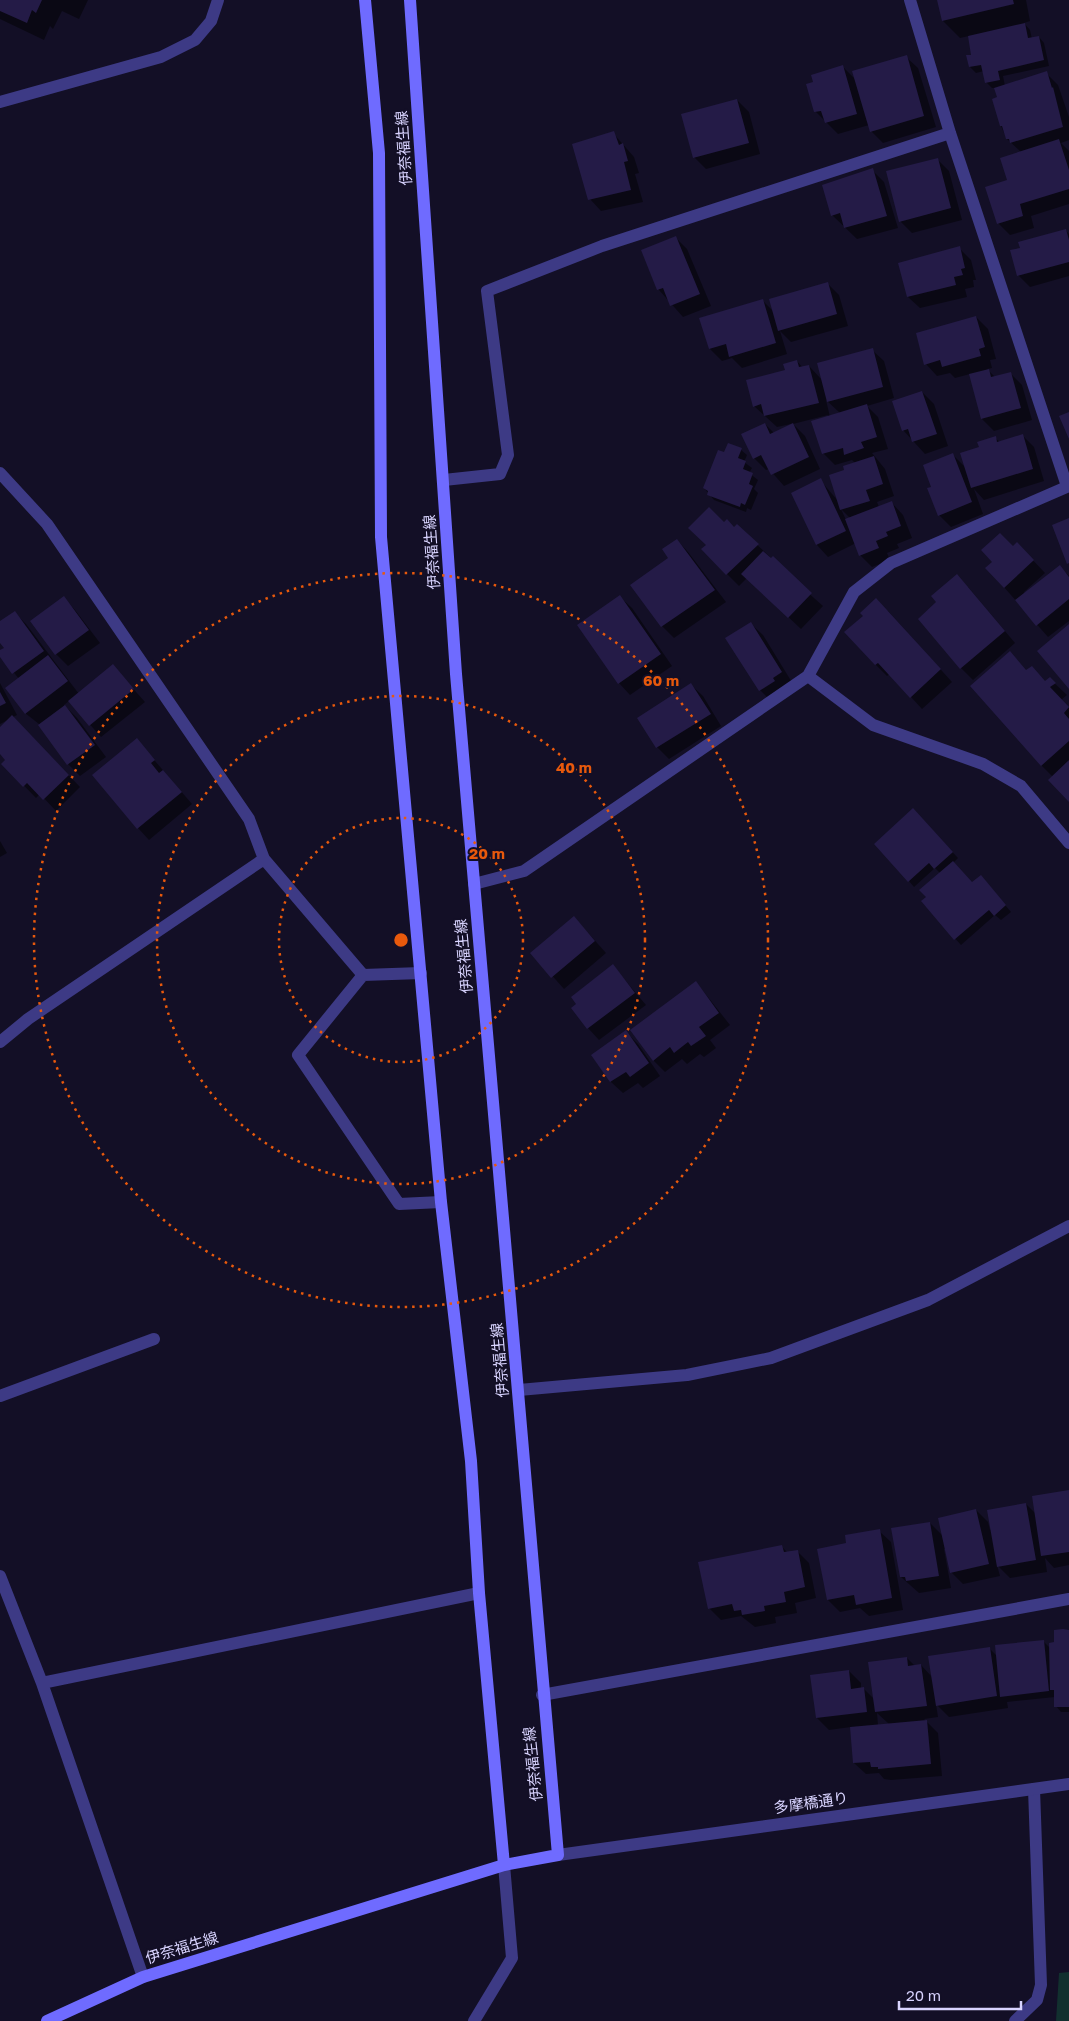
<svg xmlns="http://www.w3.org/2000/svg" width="1069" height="2021" font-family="'Golos Text','Noto Sans JP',sans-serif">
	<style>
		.green { fill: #12302f }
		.shadow { fill: #0007; fill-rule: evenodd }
		.building { fill: #241b47 }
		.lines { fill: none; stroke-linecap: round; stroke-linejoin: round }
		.service { stroke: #3d3a85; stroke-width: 12 }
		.minor { stroke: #3d3a85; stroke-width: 12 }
		.tertiary { stroke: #3d3a85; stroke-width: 12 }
		.secondary { stroke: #6f6bff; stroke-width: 12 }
		.ring { fill: none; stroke: #e8590c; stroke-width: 2.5; stroke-dasharray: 2.5 5 }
		.labels { text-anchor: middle; stroke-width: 4; stroke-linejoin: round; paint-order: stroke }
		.street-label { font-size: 15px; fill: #d9d4ff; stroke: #130f26 }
		.centre { fill: #e8590c; stroke: #130f26; stroke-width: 2.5 }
		.ring-label { font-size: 15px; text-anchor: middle; font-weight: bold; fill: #e8590c; stroke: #130f26; stroke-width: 4; stroke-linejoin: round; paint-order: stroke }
	</style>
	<rect width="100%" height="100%" fill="#130f26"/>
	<path class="green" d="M1069 1972V2021H1056L1059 1973Z"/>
	<path class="shadow" d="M0 0H88L79 19 62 11 53 29 50 26 44 40 0 19Z
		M938 0H1026L1030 21 1024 23 1030 30 1032 39 1039 37 1044 43 1049 66 1003 76 1005 86 1046 73 1058 85 1069 117V140L1061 143 1069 151V204L1031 216 1034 228 1010 235 998 223 1008 181 1021 152 1007 139 1001 126 998 98 995 88H992L986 82 984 71 976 73 970 67 968 56H973L969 36 960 38 943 21Z
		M906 57 918 68 936 127 883 143 871 131 869 125 838 134 816 112 843 67 856 80Z
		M737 100 749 112 760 154 706 169 694 157Z
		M613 133 634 157 639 173 635 174 643 202 601 211 590 199Z
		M937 159 949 171 962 220 912 233 900 221Z
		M872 170 884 182 898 228 857 239 832 215Z
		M1066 231 1069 234V276L1030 287 1018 275Z
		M675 237 687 249 711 306 683 317 659 290 643 250Z
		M959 248 971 260 976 280H973L974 287 965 289 967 297 920 308 908 297Z
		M827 283 839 295 848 326 791 342 780 331 787 354 742 368 732 358 722 361 710 349 701 318 762 300 773 311Z
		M976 317 988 329 996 359 990 360 992 368 987 369 995 377 1010 373 1022 385 1032 420 994 431 982 419 970 374 955 378 950 373 937 376 926 364Z
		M872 350 884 361 894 398 867 406 878 417 888 449 872 453 885 469 894 496 877 502 879 507 892 503 903 515 912 538 897 544 899 548 887 553 890 560 872 567 860 555 856 543 828 557 817 545 820 480 839 502 845 471 855 463 852 460 835 465 823 453 828 415 793 424 805 436 820 469 784 486 769 469 766 470 754 458 765 424 774 433 791 424 777 427 754 406 797 361 803 368 809 366 822 380ZM826 400 840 413 830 417ZM841 509 850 518 846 520Z
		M922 392 934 404 948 446 925 454 903 430Z
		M1022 435 1034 447 1044 481 984 500 974 489 983 514 951 527 939 515 933 488 953 455 966 468 980 448 995 438 1000 442Z
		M741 450 747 455 744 462 752 468 749 473 758 480 754 489 758 493 751 510 747 508 746 512 714 500 704 488 724 453Z
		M724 524 734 529 737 526 770 557 769 558 823 606 801 629 747 578 739 586 703 550Z
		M677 540 688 552 726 602 674 638 662 626 670 558Z
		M1013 547 1029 556 1045 573 1024 592 1025 594 1060 567 1069 576V621L1048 637 987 568Z
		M968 587 1015 643 973 680 961 668Z
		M620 597 632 608 672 666 630 695 619 683Z
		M64 598 75 610 100 643 68 666 56 654Z
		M888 611 952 682 922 709 890 674 887 676 876 665Z
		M14 612 26 624 79 694 113 666 145 702 101 737 69 701 64 705 77 718 106 757 80 776 68 764 39 724 25 713 19 679 0 655 5 648 0 641V623Z
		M751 624 763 635 793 684 772 702 760 690 727 639Z
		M1027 671 1046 682 1050 679 1067 695 1061 700 1069 708V800L1053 777 1041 765Z
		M0 683 17 715 13 717 80 787 56 811 40 794 36 798 3 764 7 760 0 752V728L8 720 0 724Z
		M691 685 703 696 721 726 669 759 657 747 639 718Z
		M137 740 192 804 149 840 138 828Z
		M919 816 958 858 953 863 972 884 986 882 1011 912 1001 920 995 915 961 945 922 902 927 897 940 873 935 868 914 887 909 881Z
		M0 841 7 853 0 857Z
		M574 917 606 953 564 989 532 953Z
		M613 966 646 1005 599 1040 588 1028Z
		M696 982 730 1025 710 1040 716 1048 704 1057 700 1054 687 1064 682 1059 665 1072 653 1060Z
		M626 1032 638 1044 660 1076 643 1088 638 1083 623 1093 611 1082 592 1056Z
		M1069 1491V1565L1054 1568 1045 1558 1047 1572 1010 1578 997 1565 1000 1576 963 1584 951 1572 946 1549H944L951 1588 919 1593 901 1577 930 1523 944 1537 976 1510 988 1522 990 1530 992 1529 1026 1504 1036 1514Z
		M879 1531 891 1542 903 1610 869 1616 860 1608 840 1612 828 1600 847 1544Z
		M782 1547 788 1553 797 1551 809 1563 816 1598 795 1603 797 1613 775 1617 776 1623 755 1627 741 1616 721 1620 709 1608Z
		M1069 1631V1712H1061L1056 1706 1055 1697 1007 1702 1008 1708 949 1717 936 1704 938 1717 924 1719 938 1733 942 1776 891 1780 884 1779 879 1773 866 1774 854 1763 851 1727 829 1730 817 1718 849 1671 861 1683V1689H864L874 1699 907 1658 915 1666 921 1665 932 1677 989 1648 997 1656 1043 1641 1050 1648ZM877 1713 889 1724 878 1725Z"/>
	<path class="building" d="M0 0H42L36 13 32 10 27 23 0 11Z
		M937 0H1013L1014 4 942 21Z
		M1025 23 1028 38 1039 36 1044 60 998 71 1000 80 985 83 981 65 969 67 966 55H971L968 36Z
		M907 55 924 116 870 132 852 71Z
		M843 65 857 114 825 123 821 111 814 112 806 84 813 82 811 75Z
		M1047 71 1052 88 1053 87 1063 127 1010 143 1009 139H1006L1002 126H1000L992 99 997 97 994 88Z
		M737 99 749 143 693 158 681 114Z
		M614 131 619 145 623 143 628 161 624 162 631 190 588 200 572 144Z
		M1059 139 1069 170V189L1020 204 1023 216 997 224 985 187 1007 180 1000 158Z
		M938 158 951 208 899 222 886 171Z
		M873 168 887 216 844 228 840 213 831 216 822 185Z
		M1066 229 1069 240V262L1017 276 1010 250 1020 248 1018 242Z
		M676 236 700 294 670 306 663 288 657 290 641 250Z
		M960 246 965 268 961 269 963 275 954 277 956 285 907 297 898 263Z
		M828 282 837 314 778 331 769 299Z
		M763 299 776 343 729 357 726 344 709 349 699 318Z
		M976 316 985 347 979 349 981 356 942 367 940 360 924 365 916 333Z
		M873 348 883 387 827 402 817 363Z
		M797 360 799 367 809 365 819 403 764 416 761 404 753 407 746 380 785 370 783 364Z
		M989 369 991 377 1011 372 1021 408 981 419 969 374Z
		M922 391 937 434 912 442 908 429 902 431 892 401Z
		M867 404 877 437 861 442 864 448 844 455 843 448 822 454 811 421Z
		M1069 412V439L1059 416Z
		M765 423 770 434 793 423 809 457 771 475 761 455 753 459 741 434Z
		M1023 434 1033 469 971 488 960 453 979 447 977 442 996 436 997 442Z
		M728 443 742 448 738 458 746 461 743 469 753 473 749 484 753 486 745 505 741 503 740 507 707 495 708 491 703 488 718 450 724 452Z
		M953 453 972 502 938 516 927 488 931 487 923 465Z
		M874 456 883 484 866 490 870 501 840 510 829 475 844 470 843 466Z
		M821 478 846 531 816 545 791 493Z
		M892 501 901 526 886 532 888 536 876 541 879 548 859 556 845 519Z
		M709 507 724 522 727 519 734 527 737 524 759 544 726 575 701 549 706 545 688 528Z
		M1069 518V563L1067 564 1052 525Z
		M1000 533 1013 546 1017 542 1034 560 1004 588 985 568 992 562 981 550Z
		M677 539 715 590 661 627 630 585 668 558 662 549Z
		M763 551 771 558 773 556 812 593 788 618 741 574Z
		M1060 565 1069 577V599L1036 626 1015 600Z
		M957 574 1005 631 960 669 918 619 936 602 931 596Z
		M620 595 661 654 618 684 577 625Z
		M64 596 89 630 55 655 30 621Z
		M876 598 941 669 910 698 878 663 875 665 844 632 863 616 860 613Z
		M15 611 44 651 12 674 0 657V650L4 648 0 643V621Z
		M751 622 782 672 773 678 775 681 759 691 725 638Z
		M1069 624V689L1037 651Z
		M1010 651 1026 670 1032 666 1045 681 1050 677 1056 683 1050 687 1069 707 1064 713 1069 719V741L1041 766 970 686Z
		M48 655 68 681 25 714 5 688Z
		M113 664 134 689 89 726 68 701Z
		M691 683 711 714 656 748 637 718Z
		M0 692 6 703 0 706Z
		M65 705 95 745 67 765 38 725Z
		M12 715 69 775 43 800 27 783 23 787 1 764 5 760 0 754V727Z
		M137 738 155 760 151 763 159 773 163 770 182 792 137 829 92 775Z
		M1069 760V802L1048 780Z
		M913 808 953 852 934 869 929 863 908 882 874 844Z
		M953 861 972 882 981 875 1006 905 994 916 989 910 954 940 921 901 926 897 919 890Z
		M574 916 595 941 551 978 530 953Z
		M613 964 635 993 587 1029 571 1008 576 1004 571 997Z
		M696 981 719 1013 699 1027 706 1036 691 1046 688 1042 674 1053 670 1047 653 1061 630 1030Z
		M626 1030 649 1063 630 1077 626 1072 610 1082 591 1055Z
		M1069 1490V1552L1041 1556 1032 1496Z
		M1026 1503 1036 1560 997 1567 987 1510Z
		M976 1509 989 1564 950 1573 938 1518Z
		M930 1522 939 1576 906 1581 905 1577H900L891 1528Z
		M880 1529 892 1598 856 1605 854 1595 827 1600 817 1549 846 1543 845 1535Z
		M782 1545 784 1552 798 1550 805 1587 784 1592 786 1602 764 1606 765 1611 742 1615 741 1610 734 1611 732 1604 708 1609 698 1562Z
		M1063 1629 1069 1630V1707H1054V1690H1050L1049 1643 1054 1642V1630Z
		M1044 1640 1049 1691 1000 1697 995 1645Z
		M990 1647 997 1696 936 1706 928 1656Z
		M907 1657 908 1666 921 1664 927 1706 875 1712 868 1662Z
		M849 1670 851 1689 864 1687 867 1712 816 1718 810 1675Z
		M927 1720 931 1764 878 1769V1767H871L870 1762 853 1763 850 1727Z"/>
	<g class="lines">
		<path class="service" d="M0 1396 154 1339
			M1015 2021 1037 2000 1041 1985 1034 1789"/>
		<path class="minor" d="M910 0 950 133 1067 486
			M0 473 47 524 249 819 264 859 363 975
			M444 480 500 474 508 455 487 291 602 246 950 133
			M808 676 873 725 983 764 1021 786 1069 843
			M474 884 524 871 808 676 854 592 891 563 1069 486
			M421 973 363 975 298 1055 399 1204 441 1202
			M0 1042 28 1019 264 859
			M519 1390 687 1375 771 1358 928 1300 1069 1226
			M0 1576 42 1683 143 1977
			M42 1683 479 1593
			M542 1695 1069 1599
			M474 2021 512 1958 504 1865"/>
		<path class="tertiary" d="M0 102 161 57 195 40 211 21 218 0
			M558 1855 1069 1784"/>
		<path class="secondary" d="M365 0 379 153 381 537 441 1202 471 1461 479 1593 504 1865
			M47 2021 143 1977 504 1865 558 1855 456 674 410 0"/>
	</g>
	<g class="ring">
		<circle cx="401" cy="940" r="122"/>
		<circle cx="401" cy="940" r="244"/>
		<circle cx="401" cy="940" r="367"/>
	</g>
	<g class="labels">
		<g class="street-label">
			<text transform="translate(404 148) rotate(-94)" y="5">伊奈福生線</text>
			<text transform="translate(432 552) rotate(-94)" y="5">伊奈福生線</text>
			<text transform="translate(464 956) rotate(-95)" y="5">伊奈福生線</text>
			<text transform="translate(500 1360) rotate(-95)" y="5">伊奈福生線</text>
			<text transform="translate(533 1764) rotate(-96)" y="5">伊奈福生線</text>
			<text transform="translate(811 1803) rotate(-8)" y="5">多摩橋通り</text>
			<text transform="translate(182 1948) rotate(-17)" y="5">伊奈福生線</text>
		</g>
	</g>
	<circle cx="401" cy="940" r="8" class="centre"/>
	<g class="ring-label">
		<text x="661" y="686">60 m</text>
		<text x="574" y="773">40 m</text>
		<text x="487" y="859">20 m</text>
	</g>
	<path d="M899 2001v8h122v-8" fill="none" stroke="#d9d4ff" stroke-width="2.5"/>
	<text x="906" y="2001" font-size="15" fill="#d9d4ff" stroke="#130f26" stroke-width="4" paint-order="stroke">20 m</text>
</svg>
